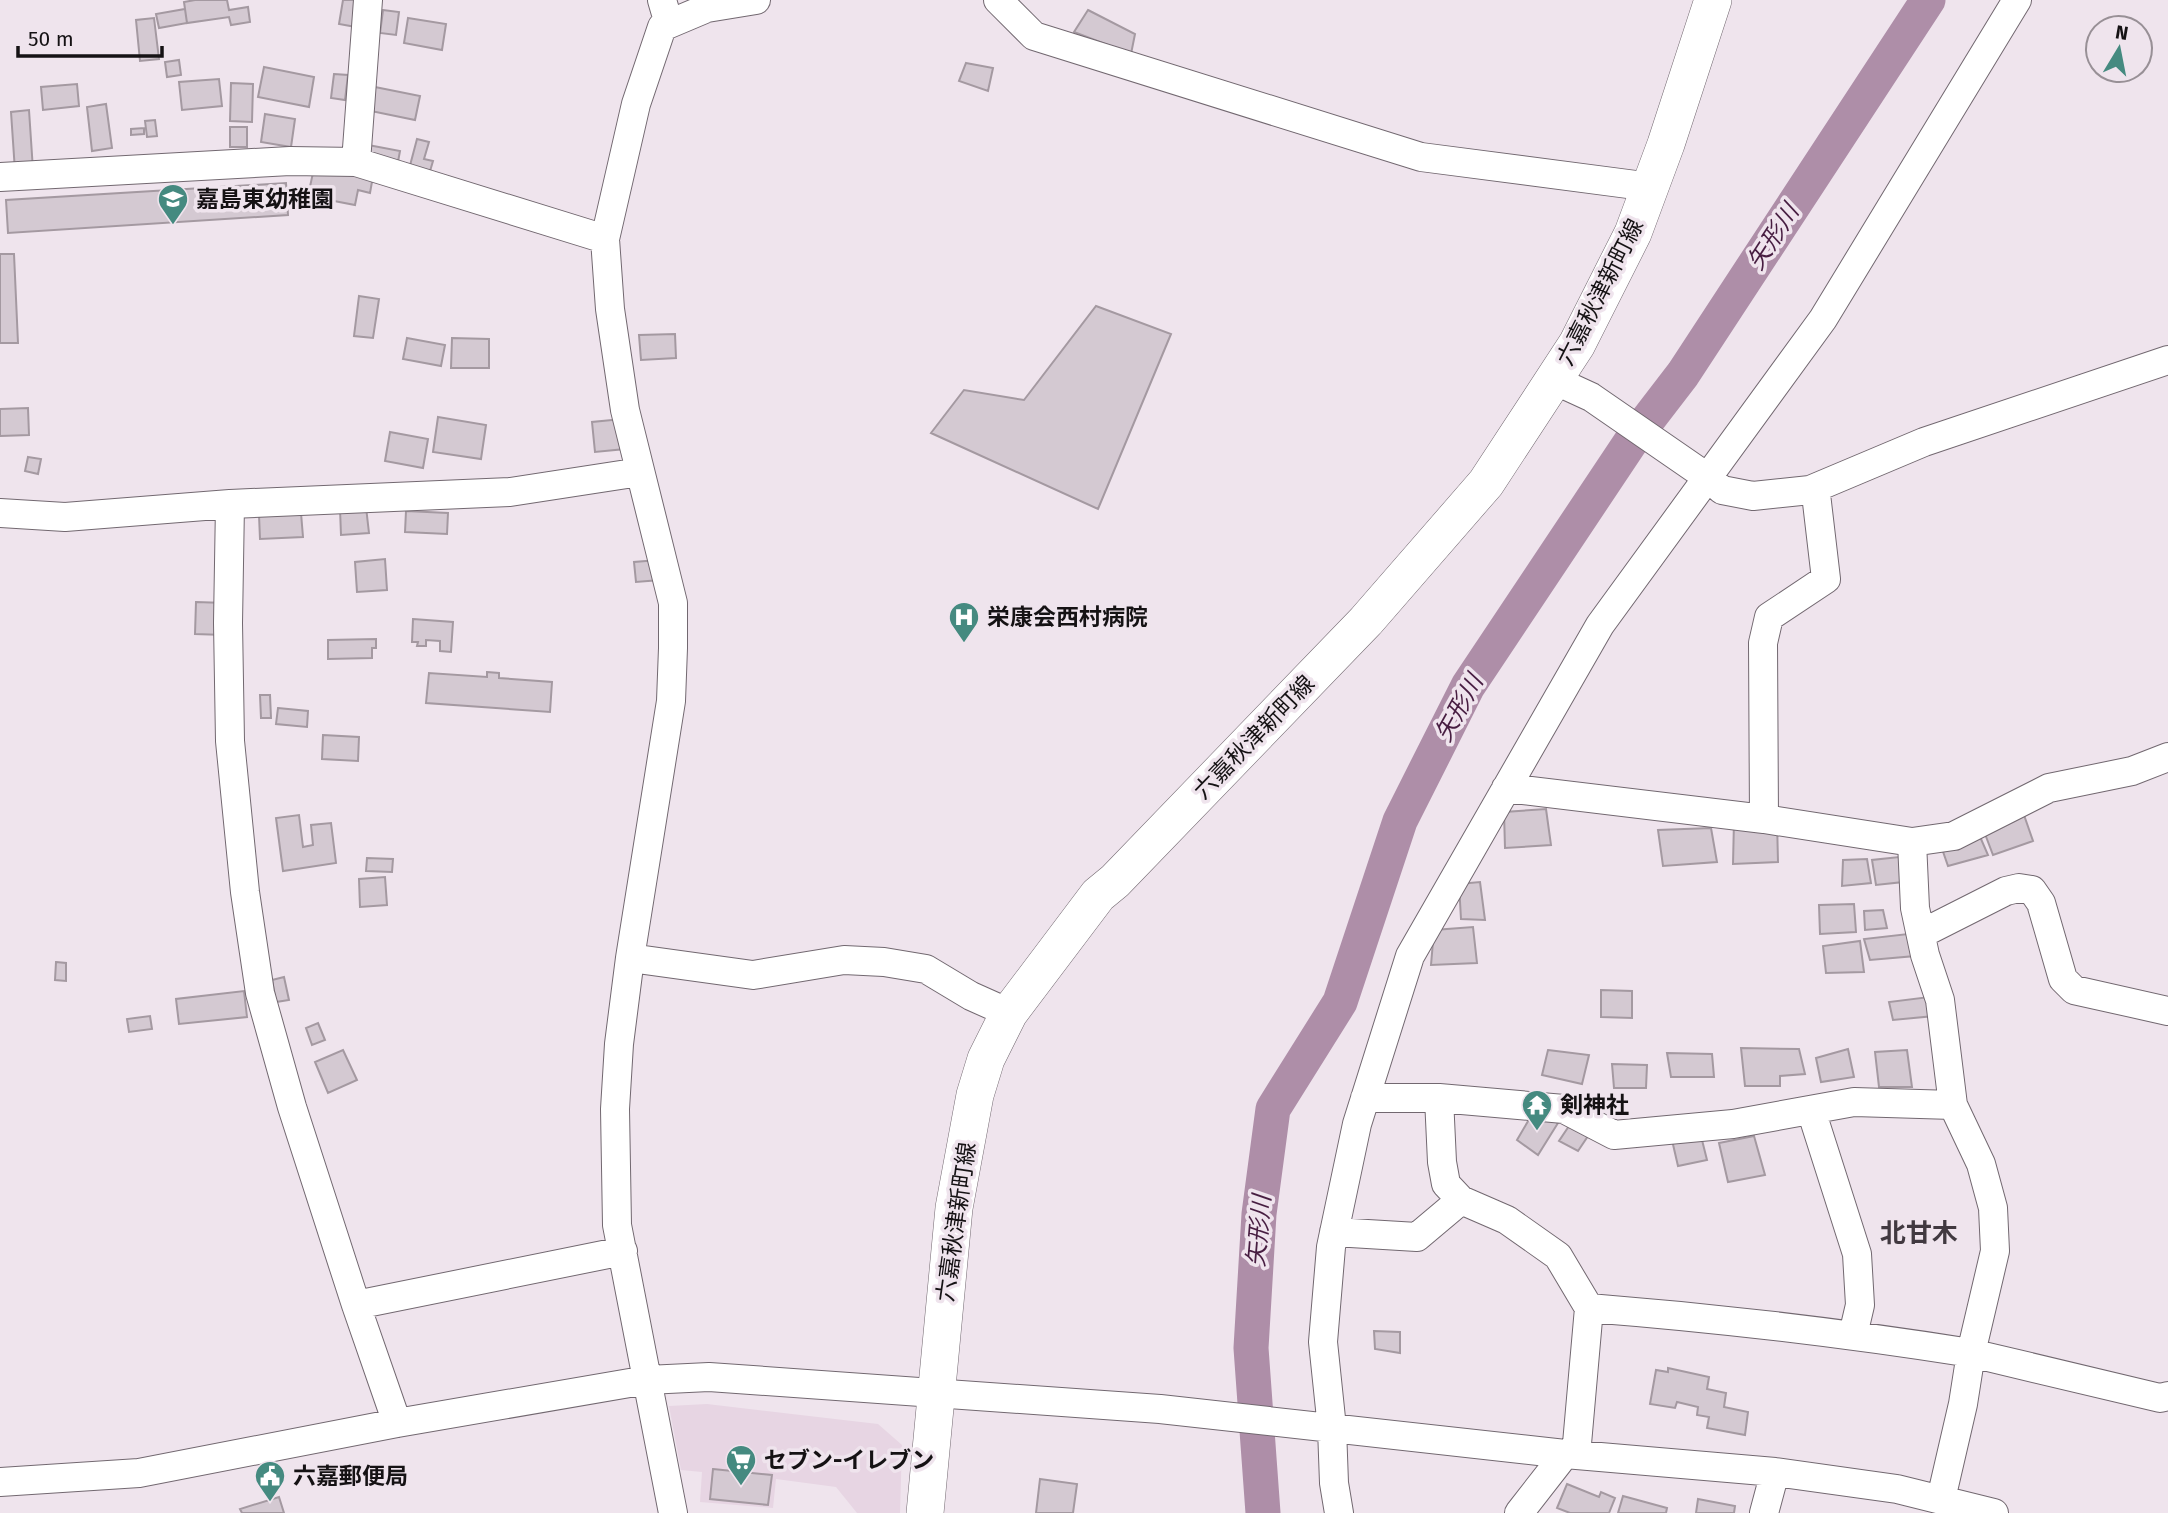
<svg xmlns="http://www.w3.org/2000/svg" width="2168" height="1513" font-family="'Fira Sans','Noto Sans JP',sans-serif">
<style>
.built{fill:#e7d5e3}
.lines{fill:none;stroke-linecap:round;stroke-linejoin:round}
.river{stroke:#ae8ea8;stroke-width:35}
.building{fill:#d4c9d2;stroke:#a499a1;stroke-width:2}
.minor-casing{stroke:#726870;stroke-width:30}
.major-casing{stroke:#726870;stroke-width:38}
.minor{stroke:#fff;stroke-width:28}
.major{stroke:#fff;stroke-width:37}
.labels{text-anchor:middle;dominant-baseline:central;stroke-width:7;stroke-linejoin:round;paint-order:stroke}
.poi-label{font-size:23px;font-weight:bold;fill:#151214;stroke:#efe4ed;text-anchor:start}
.street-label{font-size:23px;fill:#151214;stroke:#efe4ed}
.water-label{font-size:24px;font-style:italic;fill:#471d41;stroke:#efe4ed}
.quarter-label{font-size:26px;font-weight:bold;fill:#413940;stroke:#efe4ed}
</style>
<rect width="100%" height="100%" fill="#efe4ed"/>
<path class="built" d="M 707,1404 L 878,1424 L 902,1445 L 900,1513 L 857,1513 L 836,1487 L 776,1479 L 773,1508 L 700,1502 L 702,1472 L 681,1470 L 669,1406 Z"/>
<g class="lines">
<path class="river" d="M 1263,1513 L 1251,1348 L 1259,1214 L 1273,1109 L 1340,1002 L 1400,821 L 1468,686 L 1630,443 L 1683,374 L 1928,0"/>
</g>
<path class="building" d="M 195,0 L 227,0 L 229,10 L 248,7 L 250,22 L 231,25 L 229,17 L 187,23 L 184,2 Z
M 343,0 L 361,0 L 356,27 L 339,24 Z
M 185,9 L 187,23 L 159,28 L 156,14 Z
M 383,10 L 399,12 L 396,35 L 380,33 Z
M 1088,10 L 1135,34 L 1131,54 L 1074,32 Z
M 154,18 L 159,59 L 140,61 L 136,20 Z
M 408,18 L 446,24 L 442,50 L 404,43 Z
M 179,60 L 181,75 L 167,77 L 165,62 Z
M 966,63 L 993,68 L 988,91 L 959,81 Z
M 264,67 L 314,77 L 309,107 L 258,97 Z
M 334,74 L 348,75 L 345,100 L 331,98 Z
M 219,79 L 222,106 L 182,110 L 179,82 Z
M 231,83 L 253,84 L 252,122 L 230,121 Z
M 77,84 L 79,106 L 43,110 L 41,87 Z
M 375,87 L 420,96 L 415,120 L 371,111 Z
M 106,104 L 112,148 L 92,151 L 87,107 Z
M 29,110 L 33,170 L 15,171 L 11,112 Z
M 265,114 L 295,119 L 291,147 L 261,142 Z
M 155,120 L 157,136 L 147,137 L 145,121 Z
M 230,127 L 247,127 L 247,147 L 230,147 Z
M 144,128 L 144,134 L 131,135 L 131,129 Z
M 417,139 L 429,142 L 424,159 L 433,161 L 428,178 L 408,173 Z
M 363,144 L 400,151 L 397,167 L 360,160 Z
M 314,168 L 373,176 L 370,193 L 358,190 L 355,205 L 308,196 Z
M 286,183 L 288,215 L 8,233 L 6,200 Z
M 0,254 L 14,254 L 18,343 L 0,343 Z
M 359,296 L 379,299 L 373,338 L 354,336 Z
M 1096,306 L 1171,334 L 1098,509 L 931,433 L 964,390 L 1024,400 Z
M 675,334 L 676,358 L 641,360 L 639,335 Z
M 407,338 L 445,345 L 441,366 L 403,359 Z
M 452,338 L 489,339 L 489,368 L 451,368 Z
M 28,408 L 29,435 L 0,436 L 0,409 Z
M 438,417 L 486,425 L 481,459 L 433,452 Z
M 622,419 L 625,449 L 595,452 L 592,422 Z
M 390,432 L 428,439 L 423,468 L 385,461 Z
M 28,457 L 41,459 L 38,474 L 25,471 Z
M 366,507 L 369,533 L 341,535 L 340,509 Z
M 406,511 L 448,513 L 447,534 L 405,532 Z
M 301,513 L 303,537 L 260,539 L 259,515 Z
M 385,559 L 387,590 L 357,592 L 355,562 Z
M 658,560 L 660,580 L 636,582 L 634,562 Z
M 196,602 L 225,603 L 224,635 L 195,634 Z
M 413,619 L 453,622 L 451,652 L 440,651 L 440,641 L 426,640 L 426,646 L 417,646 L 418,642 L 412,642 Z
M 376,639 L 376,648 L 372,648 L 372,658 L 328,659 L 328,640 Z
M 487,672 L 499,673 L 499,678 L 552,682 L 550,712 L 426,703 L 429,673 L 487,677 Z
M 260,695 L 270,695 L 271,718 L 261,718 Z
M 278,708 L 308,711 L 307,727 L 276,724 Z
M 323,735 L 359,737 L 358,761 L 322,759 Z
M 1546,809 L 1551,845 L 1505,848 L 1504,812 Z
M 299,815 L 303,847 L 313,845 L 311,825 L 331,823 L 336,863 L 283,871 L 276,818 Z
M 2024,815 L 2033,841 L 1993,855 L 1982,826 Z
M 1734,821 L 1777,821 L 1778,862 L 1733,864 Z
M 1711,828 L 1717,862 L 1663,866 L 1658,830 Z
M 1978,832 L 1988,855 L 1948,866 L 1939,840 Z
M 1899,857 L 1903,882 L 1876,885 L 1872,860 Z
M 367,858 L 393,859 L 392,872 L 366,871 Z
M 1867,859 L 1871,883 L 1842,886 L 1843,860 Z
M 385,877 L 387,905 L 360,907 L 359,879 Z
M 1480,882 L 1485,920 L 1461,919 L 1459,884 Z
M 1854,904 L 1856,932 L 1820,934 L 1819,905 Z
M 1883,910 L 1887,928 L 1865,930 L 1864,911 Z
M 1473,927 L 1477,963 L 1431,965 L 1434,930 Z
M 1908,934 L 1915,956 L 1870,960 L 1864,939 Z
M 1860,941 L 1864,972 L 1826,973 L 1823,946 Z
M 56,962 L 66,963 L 66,981 L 55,980 Z
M 284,977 L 289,1000 L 276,1002 L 272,980 Z
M 1601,990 L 1632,991 L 1632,1018 L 1601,1017 Z
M 244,991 L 247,1017 L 179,1024 L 176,999 Z
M 1929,997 L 1934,1016 L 1893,1020 L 1889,1002 Z
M 150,1016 L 152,1029 L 129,1032 L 127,1019 Z
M 318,1023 L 325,1040 L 312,1045 L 306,1028 Z
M 1741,1048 L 1799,1049 L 1805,1074 L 1780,1076 L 1780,1086 L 1745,1086 Z
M 1848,1049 L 1854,1077 L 1821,1082 L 1816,1058 Z
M 343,1050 L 357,1080 L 328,1093 L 315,1062 Z
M 1548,1050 L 1589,1055 L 1582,1084 L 1542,1075 Z
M 1907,1050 L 1912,1087 L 1879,1087 L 1875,1052 Z
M 1667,1053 L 1712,1054 L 1714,1077 L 1671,1077 Z
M 1612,1064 L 1647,1065 L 1646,1088 L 1614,1088 Z
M 1534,1111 L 1558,1123 L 1538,1155 L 1517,1140 Z
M 1571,1123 L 1590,1133 L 1578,1151 L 1559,1141 Z
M 1701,1136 L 1707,1160 L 1678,1166 L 1672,1140 Z
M 1754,1136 L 1765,1175 L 1728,1182 L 1719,1143 Z
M 1374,1331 L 1400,1332 L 1400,1353 L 1375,1349 Z
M 1668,1368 L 1709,1377 L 1707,1389 L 1726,1393 L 1724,1407 L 1748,1412 L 1745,1435 L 1707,1428 L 1709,1417 L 1697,1415 L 1698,1407 L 1677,1402 L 1675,1408 L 1650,1404 L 1656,1370 L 1668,1372 Z
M 713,1469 L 772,1475 L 768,1505 L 710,1499 Z
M 1040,1479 L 1077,1484 L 1073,1513 L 1036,1513 Z
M 1567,1484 L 1599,1497 L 1601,1492 L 1615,1498 L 1609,1513 L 1570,1513 L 1557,1508 Z
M 1623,1496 L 1667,1508 L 1666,1513 L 1618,1513 Z
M 279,1497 L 284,1513 L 242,1513 L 240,1509 Z
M 1698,1499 L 1735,1506 L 1734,1513 L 1696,1513 Z"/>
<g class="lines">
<g class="minor-casing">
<path id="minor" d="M 662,0 L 669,24
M 998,0 L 1034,36 L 1421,157 L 1651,187
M 356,162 L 368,0
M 0,177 L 290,161 L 356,162 L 605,239
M 1554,380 L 1591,397 L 1707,477 L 1722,490 L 1753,496 L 1810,490 L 1924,442 L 2168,360
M 230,504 L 228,623 L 230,741 L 245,892 L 260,993 L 292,1107 L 356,1305 L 397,1423
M 0,513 L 65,517 L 230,504 L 510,492 L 640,472
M 1506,788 L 1764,819 L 1912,842 L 1954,836 L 2049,788 L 2132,771 L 2168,757
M 1764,819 L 1763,643 L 1769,617 L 1826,579 L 1816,494 L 1810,490
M 1921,934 L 2006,891 L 2019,888 L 2032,890 L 2041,903 L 2063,979 L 2074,990 L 2168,1011
M 630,958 L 753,975 L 844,960 L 884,962 L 926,969 L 971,996 L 1009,1013
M 1365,1098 L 1439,1098 L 1564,1109 L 1614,1135 L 1733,1124 L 1854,1102 L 1953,1105
M 1439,1098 L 1442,1162 L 1446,1184 L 1461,1200 L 1507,1220 L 1558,1256 L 1589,1308 C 1717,1318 1844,1333 1971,1353 L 1995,1251 L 1993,1208 L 1981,1164 L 1953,1105 L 1940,1000 L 1925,955 L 1915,908 L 1912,842
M 1811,1110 L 1857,1254 L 1860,1305 L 1853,1335
M 1334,1232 L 1417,1237 L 1461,1200
M 356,1305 L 623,1251
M 1576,1455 L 1589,1308
M 0,1482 L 139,1473 L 397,1423 L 647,1380 L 709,1377 L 1160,1409 L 1565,1454 L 1775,1472 L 1897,1489 L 1994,1513
M 1941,1499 L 1963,1404 L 1971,1353 L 2160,1398 L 2168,1396
M 673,1513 L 617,1225 L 615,1109 L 619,1044 L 630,958 L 671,701 L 673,648 L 673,603 L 625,410 L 610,309 L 605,239 L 636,104 L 662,27 L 707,8 L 756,0
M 1339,1513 L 1334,1483 L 1332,1428 L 1323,1342 L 1331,1247 L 1357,1124 L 1410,956 L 1600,625 L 1823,319 L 2017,0
M 1519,1513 L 1565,1454
M 1764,1513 L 1775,1472"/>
</g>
<g class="major-casing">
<path id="major" d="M 925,1513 L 954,1208 L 975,1095 L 986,1059 L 1009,1013 L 1098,895 L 1115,881 L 1366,621 L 1486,483 L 1577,344 L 1633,233 L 1666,144 L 1713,0"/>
</g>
<use href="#minor" class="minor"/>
<use href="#major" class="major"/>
</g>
<defs>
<g id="school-pin" transform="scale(1.575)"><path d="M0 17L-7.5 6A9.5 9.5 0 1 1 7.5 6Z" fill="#458a80" stroke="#efe4ed"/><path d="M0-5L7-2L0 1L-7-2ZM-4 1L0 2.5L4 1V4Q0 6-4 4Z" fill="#fff"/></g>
<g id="hospital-pin" transform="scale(1.575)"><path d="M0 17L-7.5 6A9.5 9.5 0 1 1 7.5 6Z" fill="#458a80" stroke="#efe4ed"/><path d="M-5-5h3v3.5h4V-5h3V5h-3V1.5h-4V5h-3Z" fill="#fff"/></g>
<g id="temple-pin" transform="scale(1.575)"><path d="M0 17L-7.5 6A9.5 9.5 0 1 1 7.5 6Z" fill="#458a80" stroke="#efe4ed"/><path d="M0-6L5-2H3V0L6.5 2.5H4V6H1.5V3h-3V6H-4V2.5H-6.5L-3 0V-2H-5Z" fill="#fff"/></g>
<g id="supermarket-pin" transform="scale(1.575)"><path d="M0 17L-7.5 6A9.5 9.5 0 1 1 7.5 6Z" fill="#458a80" stroke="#efe4ed"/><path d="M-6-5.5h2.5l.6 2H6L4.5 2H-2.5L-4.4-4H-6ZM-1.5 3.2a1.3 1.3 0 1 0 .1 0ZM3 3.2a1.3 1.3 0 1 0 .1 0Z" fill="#fff"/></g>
<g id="civic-pin" transform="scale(1.575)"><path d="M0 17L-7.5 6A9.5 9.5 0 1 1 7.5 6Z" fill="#458a80" stroke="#efe4ed"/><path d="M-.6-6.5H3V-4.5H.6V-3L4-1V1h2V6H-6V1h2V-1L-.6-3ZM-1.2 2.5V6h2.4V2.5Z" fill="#fff"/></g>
</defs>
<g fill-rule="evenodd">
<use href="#school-pin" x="173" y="199"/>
<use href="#hospital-pin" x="964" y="617"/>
<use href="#temple-pin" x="1537" y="1105"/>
<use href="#supermarket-pin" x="741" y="1460"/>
<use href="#civic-pin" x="270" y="1476"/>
</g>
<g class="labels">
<g class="poi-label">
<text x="196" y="199">嘉島東幼稚園</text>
<text x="987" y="617">栄康会西村病院</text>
<text x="1560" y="1105">剣神社</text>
<text x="764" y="1460">セブン-イレブン</text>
<text x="293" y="1476">六嘉郵便局</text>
</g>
<g class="street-label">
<text transform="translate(1600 292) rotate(-63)">六嘉秋津新町線</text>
<text transform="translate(1254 737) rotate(-46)">六嘉秋津新町線</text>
<text transform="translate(956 1222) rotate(-82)">六嘉秋津新町線</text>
</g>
<g class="water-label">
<text transform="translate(1773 237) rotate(-57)">矢形川</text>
<text transform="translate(1459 708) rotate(-61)">矢形川</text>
<text transform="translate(1259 1231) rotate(-85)">矢形川</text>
</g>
<g class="quarter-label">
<text x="1919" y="1233">北甘木</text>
</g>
</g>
<g transform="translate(2119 49) rotate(10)"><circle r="33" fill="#efe4ed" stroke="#989096" stroke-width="2"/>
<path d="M0-5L12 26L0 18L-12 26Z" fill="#458a80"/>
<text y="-10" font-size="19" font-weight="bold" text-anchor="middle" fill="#151214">N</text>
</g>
<path d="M18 46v10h144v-10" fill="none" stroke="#151214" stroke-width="3.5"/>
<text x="28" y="46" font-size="21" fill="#151214" stroke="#efe4ed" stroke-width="5" paint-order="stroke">50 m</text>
</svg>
